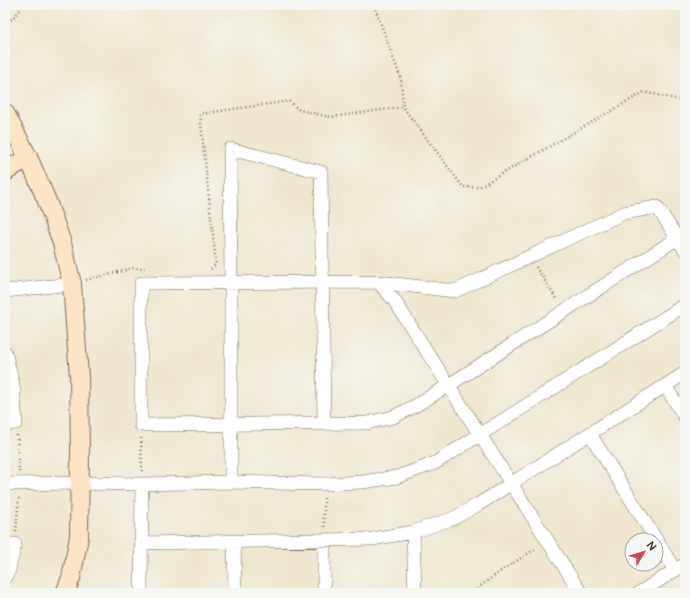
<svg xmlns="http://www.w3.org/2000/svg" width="690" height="598" font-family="'Architects Daughter',sans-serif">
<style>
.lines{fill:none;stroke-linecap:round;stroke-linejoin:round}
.street-casing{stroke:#7a6c5c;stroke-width:14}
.secondary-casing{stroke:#7a6c5c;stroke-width:20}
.path{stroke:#7a6c5c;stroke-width:2.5;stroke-dasharray:1 3;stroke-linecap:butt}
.street{stroke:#fff;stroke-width:13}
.secondary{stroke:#fce5c4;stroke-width:18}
</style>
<rect width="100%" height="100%" fill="#f6f6f2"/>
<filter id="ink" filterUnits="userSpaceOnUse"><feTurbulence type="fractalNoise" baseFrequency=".025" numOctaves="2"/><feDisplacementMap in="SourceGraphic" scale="8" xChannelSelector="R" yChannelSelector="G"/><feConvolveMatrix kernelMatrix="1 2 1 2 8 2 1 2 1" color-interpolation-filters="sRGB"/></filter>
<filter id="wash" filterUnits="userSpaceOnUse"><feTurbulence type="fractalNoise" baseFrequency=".012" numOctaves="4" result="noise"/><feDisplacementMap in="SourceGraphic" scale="16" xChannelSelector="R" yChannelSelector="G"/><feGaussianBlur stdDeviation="0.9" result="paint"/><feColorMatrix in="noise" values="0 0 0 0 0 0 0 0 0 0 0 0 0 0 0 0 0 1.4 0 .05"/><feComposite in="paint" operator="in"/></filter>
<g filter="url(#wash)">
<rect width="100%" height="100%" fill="#efe7d0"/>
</g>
<g filter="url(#ink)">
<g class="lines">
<g class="street-casing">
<path id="street" d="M 678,238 L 449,385 L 415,406 L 393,417 L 367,423 L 141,425 L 141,283 L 378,282 L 455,291 L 624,213 L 657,207 L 685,250
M 378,282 L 394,300 L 581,593
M 5,291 L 72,284
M 5,352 L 13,384 L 16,423 L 5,424
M 665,386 L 685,417
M 590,434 L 675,570
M 231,482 L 231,282 L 230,149 L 321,172 L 324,423
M 5,484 L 79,483 L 142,484 L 231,482 L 324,484 L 362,482 L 397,477 L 435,463 L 685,305
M 413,532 L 415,593
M 324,541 L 324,593
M 234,542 L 235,593
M 142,543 L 372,539 L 413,532 L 454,518 L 479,504 L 685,373
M 5,544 L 15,544 L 9,570 L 5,577
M 141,593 L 142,484
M 639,593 L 685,564"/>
</g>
<g class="secondary-casing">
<path id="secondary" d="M 5,113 L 28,157 L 47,201 L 62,243 L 72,284 L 79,376 L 80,454 L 79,537 L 71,578 L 65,593
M 5,172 L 28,157"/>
</g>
<path class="path" d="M 374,5 L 401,79 L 403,107
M 5,25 L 21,10 L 19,5
M 536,267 L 557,300
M 211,269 L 216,264 L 200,114 L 289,101 L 299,110 L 331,117 L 403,107 L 463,187 L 479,187 L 644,92 L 685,101
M 86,280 L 134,268 L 145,268
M 17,435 L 19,472
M 141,438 L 142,471
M 324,527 L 324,498
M 16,531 L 19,497
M 471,593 L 505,568 L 537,548"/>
<use href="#street" class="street"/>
<use href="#secondary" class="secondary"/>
</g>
</g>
<rect width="690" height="598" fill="none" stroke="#f6f6f2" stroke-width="20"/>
<g transform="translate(644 552) rotate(52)"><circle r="19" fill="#f6f6f2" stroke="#aba49d"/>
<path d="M0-3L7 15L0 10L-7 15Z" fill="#d1495b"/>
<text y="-6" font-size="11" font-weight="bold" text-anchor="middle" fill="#3b2a1e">N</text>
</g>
</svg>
